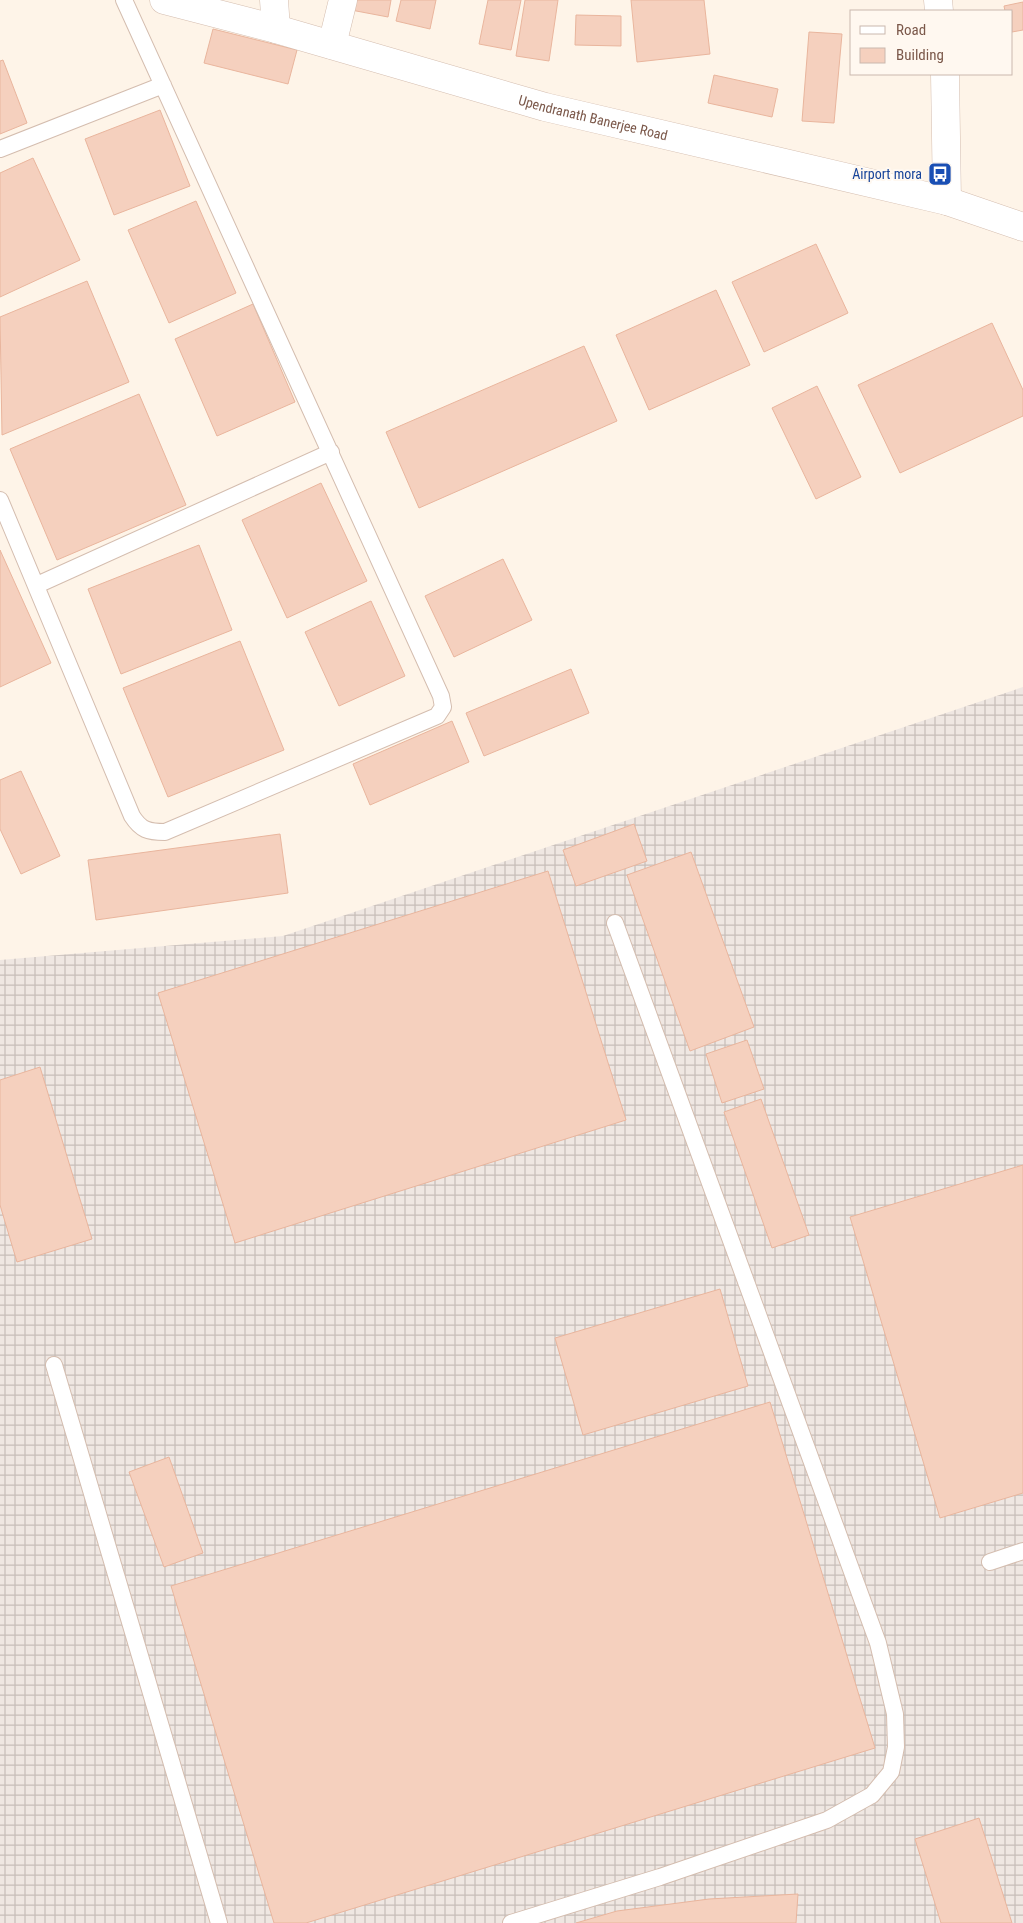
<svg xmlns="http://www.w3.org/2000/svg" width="1023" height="1923" font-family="'Roboto Condensed',sans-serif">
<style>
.industrial{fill:url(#industrial-grid)}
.building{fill:#f5d0be;stroke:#e9b59d}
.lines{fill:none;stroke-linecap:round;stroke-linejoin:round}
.service-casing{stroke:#d4bdaf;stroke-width:18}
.minor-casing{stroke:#d4bdaf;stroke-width:29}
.tertiary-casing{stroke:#d4bdaf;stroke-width:29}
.service{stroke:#fff;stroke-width:16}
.minor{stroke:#fff;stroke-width:28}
.tertiary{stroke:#fff;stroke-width:28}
.labels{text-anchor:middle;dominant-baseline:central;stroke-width:4;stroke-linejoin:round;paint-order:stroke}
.street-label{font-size:14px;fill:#7b584a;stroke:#fff8f0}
.transit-label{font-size:14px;fill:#164399;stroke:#fff8f0;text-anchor:end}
</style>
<defs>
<pattern id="industrial-grid" width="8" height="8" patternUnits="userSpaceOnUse" patternTransform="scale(1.25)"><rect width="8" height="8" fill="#efe7e2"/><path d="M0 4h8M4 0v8" fill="none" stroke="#c7beb9"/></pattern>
</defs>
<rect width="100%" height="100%" fill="#fef4e8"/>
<path class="industrial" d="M 1023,687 L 1023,1923 L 0,1923 L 0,960 L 283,936 Z"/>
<path class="building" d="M 353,0 L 391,0 L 388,17 L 351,10 Z
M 401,0 L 436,0 L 430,29 L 396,21 Z
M 488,0 L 521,0 L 511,50 L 479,44 Z
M 525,0 L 558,0 L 549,61 L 516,56 Z
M 631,0 L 704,0 L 710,54 L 637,62 Z
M 1023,2 L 1023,30 L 1012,32 L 1012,11 L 1005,11 L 1004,6 Z
M 576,15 L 621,16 L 621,46 L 575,45 Z
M 213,29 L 297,50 L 288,84 L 204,63 Z
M 809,32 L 842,34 L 834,123 L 802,121 Z
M 3,60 L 27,123 L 0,134 L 0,61 Z
M 714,75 L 778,89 L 772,117 L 708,103 Z
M 160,110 L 190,186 L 114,215 L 85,139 Z
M 33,158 L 80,260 L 0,297 L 0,173 Z
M 196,201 L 236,293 L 169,323 L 128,230 Z
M 816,244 L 848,313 L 764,352 L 732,282 Z
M 87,281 L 129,382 L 2,435 L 0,317 Z
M 716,290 L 750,365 L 649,410 L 616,335 Z
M 253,304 L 295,402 L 217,436 L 175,339 Z
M 992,323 L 1023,390 L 1023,416 L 900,473 L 858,385 Z
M 584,346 L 617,421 L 419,508 L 386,432 Z
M 817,386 L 861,477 L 816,499 L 772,408 Z
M 139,394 L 186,505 L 57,560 L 10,449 Z
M 321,483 L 367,581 L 287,618 L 242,520 Z
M 199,545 L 232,630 L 121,674 L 88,589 Z
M 0,550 L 51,663 L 0,687 Z
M 503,559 L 532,620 L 454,657 L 425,596 Z
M 371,601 L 405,676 L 339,706 L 305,632 Z
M 240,641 L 284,750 L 168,797 L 123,688 Z
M 571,669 L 589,713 L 484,756 L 466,713 Z
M 452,721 L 469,762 L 370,805 L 353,764 Z
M 21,771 L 60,856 L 21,874 L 0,829 L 0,780 Z
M 634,824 L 647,861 L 576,886 L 563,850 Z
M 280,834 L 288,893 L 96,920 L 88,860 Z
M 691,852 L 754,1027 L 690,1051 L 627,875 Z
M 548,871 L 626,1120 L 235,1243 L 158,993 Z
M 747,1040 L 764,1089 L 722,1103 L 706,1054 Z
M 40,1067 L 92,1239 L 17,1262 L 0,1205 L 0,1080 Z
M 761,1099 L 809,1235 L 772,1248 L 724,1112 Z
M 1023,1165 L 1023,1493 L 940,1518 L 850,1217 Z
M 720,1289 L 748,1386 L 583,1435 L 555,1338 Z
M 770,1402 L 875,1748 L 306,1923 L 274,1923 L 171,1586 Z
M 169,1457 L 203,1553 L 164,1567 L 129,1472 Z
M 979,1818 L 1012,1923 L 941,1923 L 915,1839 Z
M 798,1894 L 796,1923 L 576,1923 L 617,1911 L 709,1899 Z"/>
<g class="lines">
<g class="service-casing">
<path id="service" d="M 0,149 L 163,85
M 0,500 L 132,816 C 141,830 148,832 165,832 L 437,716 L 443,707 L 441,696 L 124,0
M 37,585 L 331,452
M 54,1365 L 219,1923
M 990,1562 L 1023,1551
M 511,1923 L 660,1877 L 827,1820 L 872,1795 L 891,1772 L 896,1747 L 895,1714 L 878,1643 L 615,923"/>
</g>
<g class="minor-casing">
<path id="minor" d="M 938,0 L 939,11
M 332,45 L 343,0
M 945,74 L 947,201"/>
</g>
<g class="tertiary-casing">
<g id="tertiary">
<path id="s1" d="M 164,0 L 276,29 L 545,107 L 947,201 L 1023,227"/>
<path d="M 274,0 L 276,29"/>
</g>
</g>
<use href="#service" class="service"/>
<use href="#minor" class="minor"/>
<use href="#tertiary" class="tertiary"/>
</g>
<defs>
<g id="bus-square" transform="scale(1.25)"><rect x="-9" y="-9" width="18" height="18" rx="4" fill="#1a4fb4" stroke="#fff8f0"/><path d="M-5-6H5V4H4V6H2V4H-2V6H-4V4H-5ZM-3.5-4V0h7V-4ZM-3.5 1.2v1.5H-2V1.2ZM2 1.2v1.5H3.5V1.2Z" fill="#fff"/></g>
</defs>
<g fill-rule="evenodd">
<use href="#bus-square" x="940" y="174"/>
</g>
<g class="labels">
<g class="street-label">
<text stroke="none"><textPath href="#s1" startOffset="445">Upendranath Banerjee Road</textPath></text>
</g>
<g class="transit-label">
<text x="922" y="174">Airport mora</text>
</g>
</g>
<rect x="850" y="10" width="162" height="65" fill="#fff8f0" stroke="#cab8ae"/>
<rect x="860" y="26" width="25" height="8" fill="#ffffff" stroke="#cab8ae"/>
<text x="896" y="35" font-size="15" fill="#7b584a">Road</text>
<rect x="860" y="48" width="25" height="15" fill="#f5d0be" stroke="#cab8ae"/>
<text x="896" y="60" font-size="15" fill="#7b584a">Building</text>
</svg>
